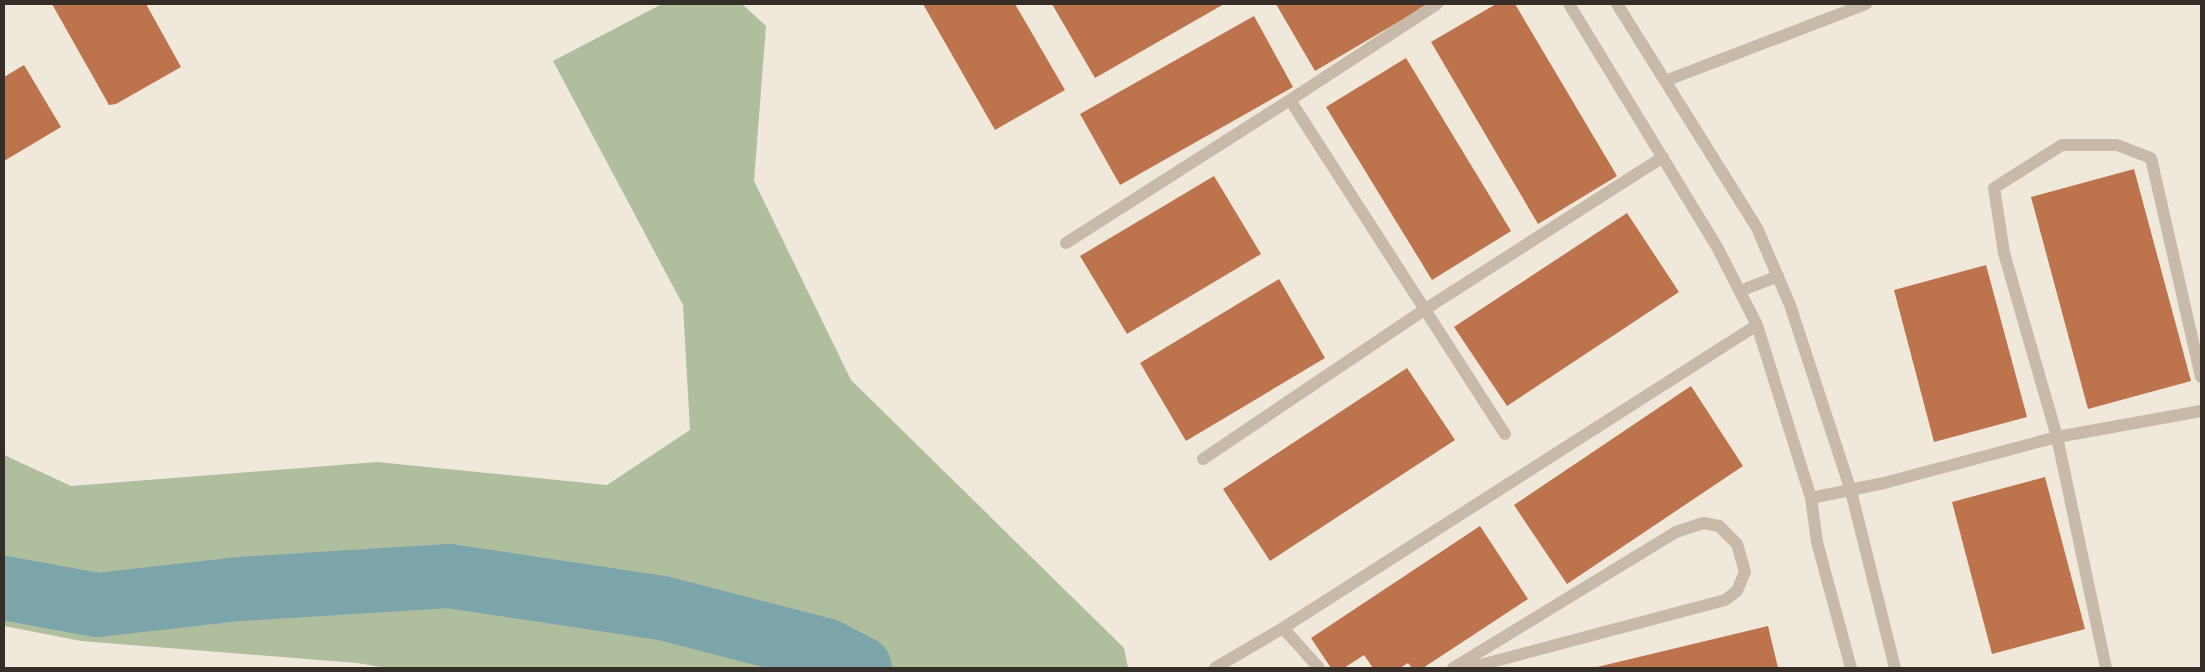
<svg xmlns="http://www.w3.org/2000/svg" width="2205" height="672" font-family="'Work Sans',sans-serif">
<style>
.green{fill:#afbe9c}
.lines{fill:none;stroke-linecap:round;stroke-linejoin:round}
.river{stroke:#7ca4ab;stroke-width:64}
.building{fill:#bd734c}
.minor{stroke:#c7baa8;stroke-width:12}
</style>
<rect width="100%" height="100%" fill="#f0e8db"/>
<path class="green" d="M 662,4 L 742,4 L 766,26 L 754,181 L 851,380 L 1124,648 L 1128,668 L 387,668 L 357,663 L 81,641 L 4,626 L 4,455 L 71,486 L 377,462 L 607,485 L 690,430 L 683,305 L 553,61 Z"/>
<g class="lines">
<path class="river" d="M 4,588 L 97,605 L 239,589 L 449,576 L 662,608 L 825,650 L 860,668"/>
</g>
<path class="building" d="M 52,4 L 146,4 L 181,67 L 116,104 L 109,105 Z
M 923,4 L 1015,4 L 1065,90 L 995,130 Z
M 1052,4 L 1224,4 L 1095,78 Z
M 1276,4 L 1429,4 L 1315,71 Z
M 1496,4 L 1515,4 L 1617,176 L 1538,224 L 1431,42 Z
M 1254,16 L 1293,87 L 1120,185 L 1080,114 Z
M 1406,58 L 1511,231 L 1432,280 L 1326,107 Z
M 24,65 L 61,127 L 4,161 L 4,77 Z
M 2134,169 L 2191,381 L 2088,409 L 2031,197 Z
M 1214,176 L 1261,254 L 1127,334 L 1080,256 Z
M 1627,213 L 1679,292 L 1507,406 L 1454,327 Z
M 1986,265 L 2027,417 L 1934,442 L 1894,290 Z
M 1279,279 L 1325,358 L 1186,441 L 1140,363 Z
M 1407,368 L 1455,440 L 1270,561 L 1223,489 Z
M 1691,386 L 1743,466 L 1567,584 L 1514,505 Z
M 2045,477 L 2085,629 L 1992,654 L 1952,502 Z
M 1480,526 L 1528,599 L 1423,668 L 1412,668 L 1408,663 L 1400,668 L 1373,668 L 1364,655 L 1344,668 L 1331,668 L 1311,638 Z
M 1768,626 L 1778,668 L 1593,668 Z"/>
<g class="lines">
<path class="minor" d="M 1569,4 L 1717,247 L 1757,325 L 1811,498 L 1817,542 L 1851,668
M 1617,4 L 1757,228 L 1790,305 L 1851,491 L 1895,668
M 1665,81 L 1866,4
M 1290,100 L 1505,434
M 1066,243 L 1290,100 L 1437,4
M 1740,291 L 1778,276
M 1203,459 L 1424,310 L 1663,157
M 1811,498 L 1884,483 L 2057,437 L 2201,411
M 1283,628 L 1319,668
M 1215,668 L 1283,628 L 1757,325
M 1453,668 L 1676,532 L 1703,523 L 1719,526 L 1737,544 L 1745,572 L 1737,591 L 1725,600 L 1469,668
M 2106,668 L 2057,437 L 2004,253 L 1994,188 L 2062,145 L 2117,145 L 2151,158 L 2201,377"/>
</g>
<rect width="2205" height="672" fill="none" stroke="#342d28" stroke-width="10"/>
</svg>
